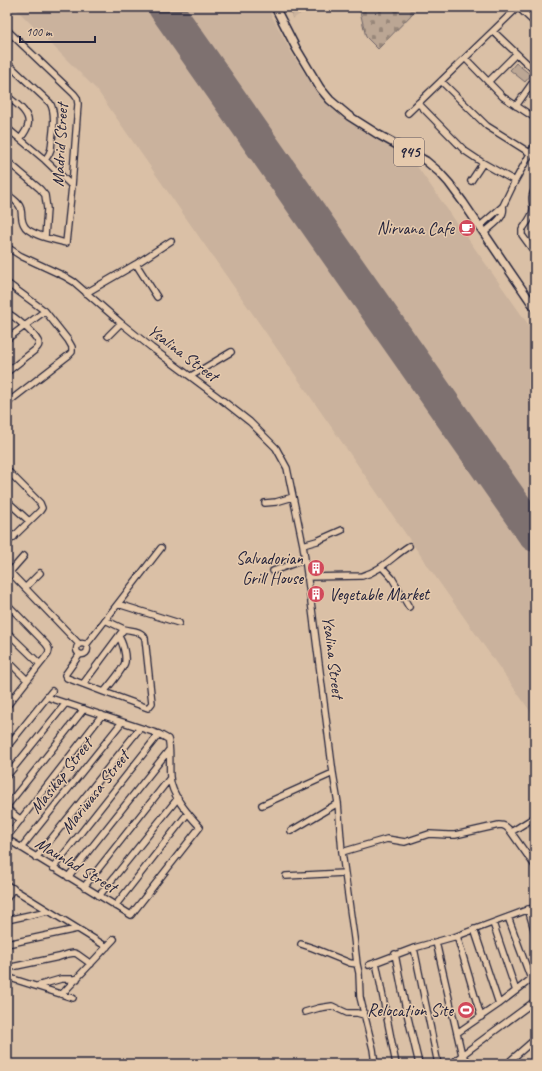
<svg xmlns="http://www.w3.org/2000/svg" width="542" height="1071" font-family="Caveat,sans-serif">
<style>
.built{fill:#cab29d}
.industrial{fill:url(#industrial-grid)}
.cemetery{fill:url(#cemetery-stones);stroke:#6e6468}
.pitch{fill:#bba694;stroke:#6e6468}
.lines{fill:none;stroke-linecap:round;stroke-linejoin:round}
.runway{stroke:#7e7170;stroke-width:34}
.minor-casing{stroke:#22223b;stroke-width:8}
.major-casing{stroke:#22223b;stroke-width:10}
.minor{stroke:#e6caad;stroke-width:5.5}
.major{stroke:#e6caad;stroke-width:7}
.labels{text-anchor:middle;dominant-baseline:central;stroke-width:3;stroke-linejoin:round;paint-order:stroke}
.shield{fill:#e6caad;stroke:#5d545d;stroke-width:1}
.shield-label{font-size:16px;font-weight:bold;fill:#22223b}
.street-label{font-size:17px;fill:#22223b;stroke:#e6caad}
.poi-label{font-size:17px;fill:#22223b;stroke:#e6caad;text-anchor:end}
</style>
<defs>
<pattern id="industrial-grid" width="8" height="8" patternUnits="userSpaceOnUse"><rect width="8" height="8" fill="#cab29d"/><path d="M0 4h8M4 0v8" fill="none" stroke="#a49081"/></pattern>
<pattern id="cemetery-stones" width="16" height="16" patternUnits="userSpaceOnUse"><rect width="16" height="16" fill="#bba694"/><path d="M2 7V4a2 2 0 0 1 4 0v3zM10 15v-3a2 2 0 0 1 4 0v3z" fill="#98877a"/></pattern>
</defs>
<rect width="100%" height="100%" fill="#dac0a6"/>
<filter id="ink" filterUnits="userSpaceOnUse"><feTurbulence type="fractalNoise" baseFrequency=".025" numOctaves="2"/><feDisplacementMap in="SourceGraphic" scale="8" xChannelSelector="R" yChannelSelector="G"/><feConvolveMatrix kernelMatrix="1 2 1 2 8 2 1 2 1" color-interpolation-filters="sRGB"/></filter>
<g filter="url(#ink)">
<path class="built" d="M 14,7 L 267,7 L 291,52 L 303,71 L 326,102 L 335,111 L 345,119 L 414,162 L 535,334 L 535,718 L 437,579 L 97,90 Z"/>
<path class="industrial" d="M 286,7 L 304,7 L 306,10 L 293,19 Z"/>
<path class="cemetery" d="M 359,7 L 419,7 L 378,49 L 366,37 Z"/>
<path class="pitch" d="M 516,63 L 531,75 L 525,82 L 510,70 Z"/>
<g class="lines">
<path class="runway" d="M 165,7 L 535,535"/>
<g class="minor-casing">
<path id="minor" d="M 518,7 L 535,23
M 7,30 L 74,94 L 77,98 L 78,104 L 72,186 L 66,243 C 56,240 28,235 24,225 C 21,220 22,215 21,210 C 20,203 12,198 7,194
M 493,31 L 535,71
M 465,58 L 503,97 L 535,118
M 7,63 L 50,103 C 57,114 52,136 51,149 L 49,154 L 45,160
M 441,81 L 487,126 L 530,153
M 488,82 L 516,54
M 7,96 C 15,103 31,113 28,125 C 27,130 23,135 20,139
M 418,103 L 465,151 L 483,163 L 515,181
M 516,106 L 535,79
M 408,113 L 518,7
M 7,128 L 45,160 L 72,186
M 7,161 L 40,189 L 45,195 L 47,209 L 45,237
M 471,181 L 483,163
M 535,189 C 530,198 533,201 533,209 C 533,216 526,224 522,230 L 522,235 L 535,253
M 480,226 L 503,206 L 515,181 L 535,145
M 484,233 C 492,225 506,218 503,206
M 7,247 L 21,256 L 64,276 L 74,282 L 121,323 L 152,348 L 222,400 L 250,422 L 276,448 L 287,468 L 303,545 L 312,609 L 333,773 L 338,803 L 342,852 L 354,938 L 357,964 L 359,973 L 360,997 L 373,1049 L 375,1064
M 136,264 L 157,297
M 7,283 L 45,311 L 68,340 L 72,347 L 72,352 L 69,355 L 7,403
M 86,293 L 136,264 L 171,241
M 7,313 C 15,316 34,334 38,341 C 40,345 38,347 35,350 L 7,372
M 108,336 L 121,323
M 7,339 L 45,311
M 191,376 L 231,352
M 7,470 L 40,503 L 42,508 L 40,511 L 7,543
M 7,501 L 29,521
M 265,503 L 276,502 L 293,497
M 7,530 L 14,537
M 303,545 L 317,541 L 342,530
M 382,567 L 392,578 L 409,607
M 7,569 L 79,644
M 273,571 L 304,560
M 10,572 L 24,556
M 307,577 L 362,576 C 381,571 393,556 409,546
M 25,588 L 40,573
M 7,604 L 46,644 C 49,648 50,649 48,654 L 7,706
M 118,604 L 179,623
M 7,632 L 40,664
M 119,637 C 123,643 126,655 125,662 C 124,668 109,686 104,692 L 148,708 L 152,703 L 145,638 C 141,630 131,631 124,629
M76.5 649a5.5 5.5 0 1 1 11 0a5.5 5.5 0 1 1-11 0Z
M 86,645 L 161,548
M 80,654 L 65,675 L 67,678 L 83,684 L 124,629 L 105,620
M 7,660 L 27,680
M 83,684 L 104,692
M 7,693 L 13,698
M 7,747 L 52,691
M 7,776 L 66,703
M 262,805 L 333,773
M 7,806 L 84,709
M 7,809 L 21,820
M 291,831 L 338,803
M 511,832 L 535,817
M 7,837 L 102,715
M 7,839 L 131,915 L 200,827 C 188,814 171,795 170,777 C 169,768 171,745 168,739 L 159,734 L 47,697
M 21,848 L 122,722
M 342,852 L 387,839 L 405,842 L 429,834 L 448,835 L 455,835 L 499,825 C 505,825 507,827 511,832 L 535,866
M 36,858 L 140,728
M 529,858 L 535,855
M 53,868 L 159,734
M 286,876 L 344,873
M 68,877 L 169,750
M 7,885 L 107,947
M 84,887 L 170,778
M 99,896 L 178,798
M 7,898 L 13,888
M 115,906 L 188,813
M 528,909 L 535,933
M 508,917 L 531,979
M 7,920 L 48,911
M 493,923 L 516,991
M 474,929 L 499,1004
M 457,936 L 481,1017
M 436,942 L 462,1055 L 471,1064
M 7,944 L 77,929
M 301,944 L 313,948 L 350,963 L 357,964
M 414,948 L 438,1064
M 395,954 L 405,1005 L 419,1064
M 376,962 L 396,1064
M 369,965 L 414,948 L 457,936 L 535,907
M 7,968 L 59,957 L 68,954 L 74,953 L 77,954 L 91,964
M 7,977 L 73,998
M 37,986 L 61,979 L 77,979
M 62,994 L 114,939
M 305,1012 L 319,1008 L 332,1006 L 347,1013 L 357,1013 L 364,1015
M 457,1033 L 499,1004 L 535,976
M 452,1064 L 462,1055 L 535,1001
M 514,1064 L 511,1060 L 535,1039"/>
</g>
<g class="major-casing">
<path id="major" d="M 275,7 L 296,48 L 320,88 L 330,100 L 349,116 L 379,135 L 426,161 L 439,172 L 449,183 L 463,202 L 511,273 L 535,308"/>
</g>
<use href="#minor" class="minor"/>
<use href="#major" class="major"/>
</g>
</g>
<defs>
<g id="cafe-disc" transform="scale(0.9)"><circle r="9.5" fill="#d1495b" stroke="#e6caad"/><path d="M-5.5-4.5H6V0H3Q3 3.5 0 3.5H-2.5Q-5.5 3.5-5.5 0ZM3-3.2v2h1.7v-2ZM-6 4.5H4V6H-6Z" fill="#fff"/></g>
<g id="building-disc" transform="scale(0.9)"><circle r="9.5" fill="#d1495b" stroke="#e6caad"/><path d="M-4-6H4V6H1V3H-1V6H-4ZM-2.5-4.3h1.7v1.8h-1.7ZM.8-4.3h1.7v1.8H.8ZM-2.5-1h1.7V.8h-1.7ZM.8-1h1.7V.8H.8Z" fill="#fff"/></g>
<g id="stadium-disc" transform="scale(0.9)"><circle r="9.5" fill="#d1495b" stroke="#e6caad"/><path d="M0-5a6.5 5 0 1 0 0 10a6.5 5 0 1 0 0-10ZM-3.5-1.8h7v3.6h-7Z" fill="#fff"/></g>
</defs>
<g fill-rule="evenodd">
<use href="#cafe-disc" x="467" y="228"/>
<use href="#building-disc" x="316" y="568"/>
<use href="#building-disc" x="316" y="594"/>
<use href="#stadium-disc" x="466" y="1010"/>
</g>
<g class="labels">
<rect class="shield" x="394" y="138" width="30" height="28" rx="3"/>
<g class="shield-label">
<text x="409" y="152">945</text>
</g>
<g class="street-label">
<text transform="translate(60 145) rotate(-87)">Madrid Street</text>
<text transform="translate(183 353) rotate(37)">Ysalina Street</text>
<text transform="translate(333 657) rotate(83)">Ysalina Street</text>
<text transform="translate(61 776) rotate(-52)">Masikap Street</text>
<text transform="translate(95 792) rotate(-52)">Mariwasa Street</text>
<text transform="translate(76 865) rotate(31)">Maunlad Street</text>
</g>
<g class="poi-label">
<text x="454" y="228">Nirvana Cafe</text>
<text x="303" y="558">Salvadorian<tspan x="303" dy="20">Grill House</tspan></text>
<text x="329" y="594" text-anchor="start">Vegetable Market</text>
<text x="453" y="1010">Relocation Site</text>
</g>
</g>
<rect width="542" height="1071" fill="none" stroke="#e6caad" stroke-width="24"/>
<rect x="12" y="12" width="518" height="1047" fill="none" stroke="#22223b" stroke-width="1.5" filter="url(#ink)"/>
<path d="M20 36v6h75v-6" fill="none" stroke="#22223b" stroke-width="2"/>
<text x="26" y="36" font-size="12" fill="#22223b" stroke="#e6caad" stroke-width="3" paint-order="stroke">100 m</text>
</svg>
